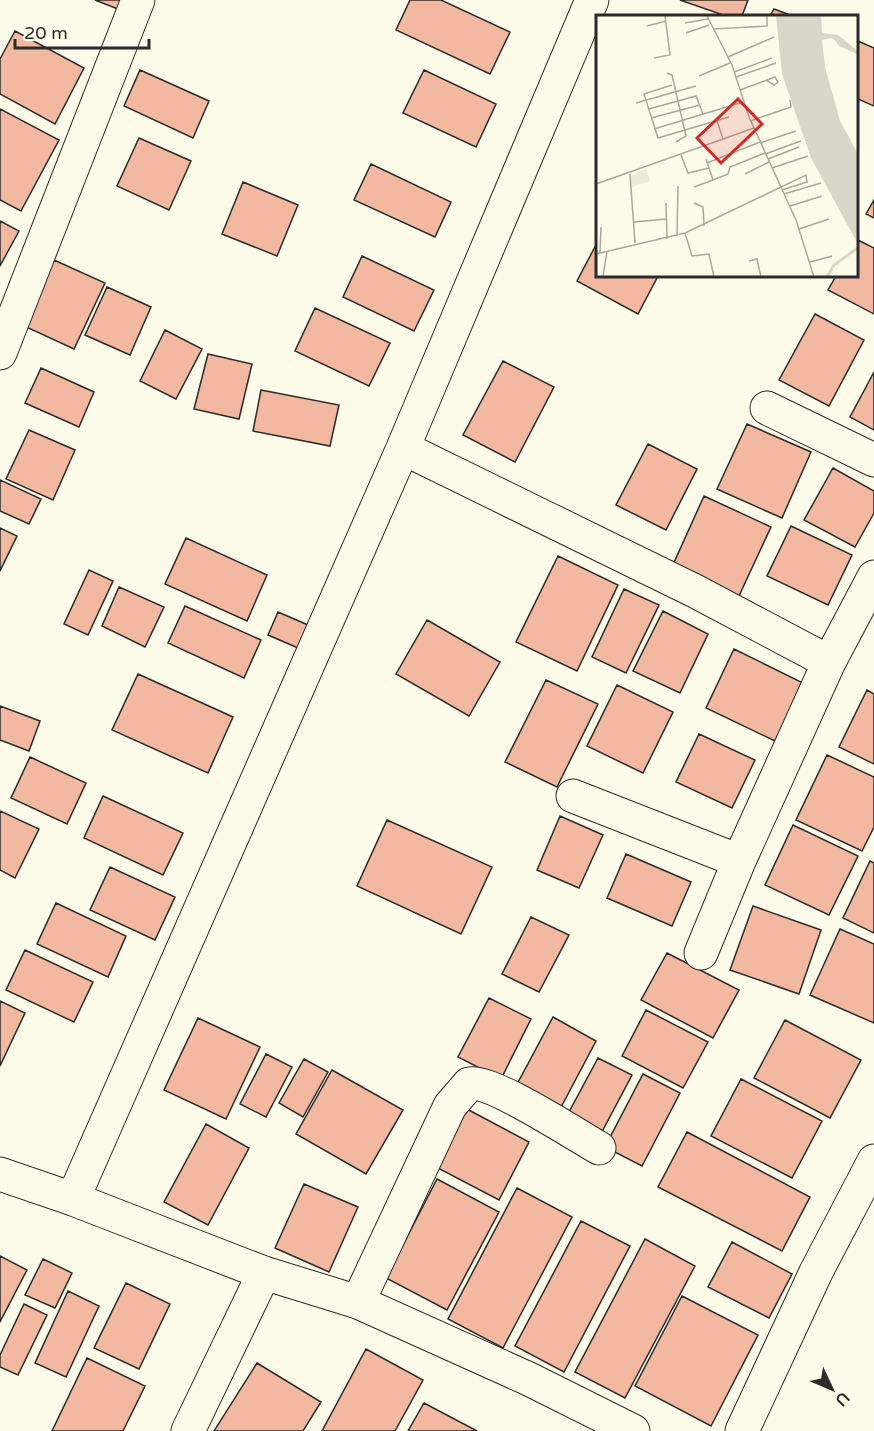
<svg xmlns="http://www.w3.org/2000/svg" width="874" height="1431" font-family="'Varela Round',sans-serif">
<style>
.building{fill:#f2b8a0;stroke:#2b2b2b;stroke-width:1.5}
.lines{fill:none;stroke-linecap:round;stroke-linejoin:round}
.minor-casing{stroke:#2b2b2b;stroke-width:35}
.secondary-casing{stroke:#2b2b2b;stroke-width:35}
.minor{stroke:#fdfbea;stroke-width:33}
.secondary{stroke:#fdfbea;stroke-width:33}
.inset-river{fill:none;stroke:#d8d7c9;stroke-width:3}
.inset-road{fill:none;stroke:#a9a89e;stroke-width:1.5}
.view{fill:#d62828;fill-opacity:0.15;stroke:#d62828;stroke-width:3}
.inset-edge{fill:none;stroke:#2b2b2b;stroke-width:3}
</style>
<rect width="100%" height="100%" fill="#fdfbea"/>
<path class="building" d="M 95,0 L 127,0 L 123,11 Z
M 410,0 L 441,0 L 510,32 L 490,74 L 396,30 Z
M 680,0 L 748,0 L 742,16 L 726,16 Z
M 774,9 L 793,16 L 770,16 Z
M 15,31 L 84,68 L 55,124 L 0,94 L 0,59 Z
M 858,41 L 874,48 L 874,106 L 858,99 Z
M 140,70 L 209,101 L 193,138 L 124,106 Z
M 424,70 L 496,104 L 476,147 L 403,113 Z
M 0,109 L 59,140 L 21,211 L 0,200 Z
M 139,138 L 191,161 L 169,210 L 117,186 Z
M 371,164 L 451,202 L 435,237 L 354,200 Z
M 243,182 L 298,205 L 277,256 L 222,234 Z
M 874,200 L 874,218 L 866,214 Z
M 0,221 L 19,231 L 0,266 Z
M 858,240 L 874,248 L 874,314 L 828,290 L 836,276 L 858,276 Z
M 598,241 L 598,276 L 658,276 L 638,314 L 577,281 Z
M 362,256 L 434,290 L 414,331 L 343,297 Z
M 54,260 L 105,283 L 74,349 L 24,326 Z
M 107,287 L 151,307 L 130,355 L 85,335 Z
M 315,308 L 390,343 L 369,386 L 295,351 Z
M 815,314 L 864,340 L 829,406 L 779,380 Z
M 165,330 L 202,349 L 176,399 L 140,381 Z
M 208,354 L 252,364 L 239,419 L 194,409 Z
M 503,361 L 554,387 L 515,462 L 463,435 Z
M 41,368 L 94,392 L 79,427 L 25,403 Z
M 874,372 L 874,430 L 850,417 Z
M 261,390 L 339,405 L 330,446 L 253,431 Z
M 747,424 L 811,452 L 782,518 L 717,489 Z
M 29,430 L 75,450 L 53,500 L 6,479 Z
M 648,444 L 697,469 L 666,530 L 616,505 Z
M 833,468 L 874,491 L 874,513 L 855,547 L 804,520 Z
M 0,480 L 41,499 L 29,524 L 0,511 Z
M 704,496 L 771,527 L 738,598 L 672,567 Z
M 791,526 L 852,555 L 828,605 L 767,576 Z
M 0,528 L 17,536 L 0,571 Z
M 186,538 L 267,575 L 247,621 L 165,584 Z
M 558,556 L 618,585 L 577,671 L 516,642 Z
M 89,570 L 113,581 L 88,635 L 64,624 Z
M 119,587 L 164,607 L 145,647 L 102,626 Z
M 624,589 L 659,605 L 626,673 L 592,657 Z
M 185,606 L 261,640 L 244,678 L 168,643 Z
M 663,611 L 708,634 L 680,693 L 633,671 Z
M 278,612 L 308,625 L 298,648 L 268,635 Z
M 427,620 L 500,662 L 469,716 L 396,674 Z
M 734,649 L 803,683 L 775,741 L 706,708 Z
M 138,674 L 233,717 L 208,773 L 112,730 Z
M 546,680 L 598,704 L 557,787 L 505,762 Z
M 617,685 L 673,712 L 643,773 L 587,746 Z
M 867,690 L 874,694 L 874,764 L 839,747 Z
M 0,706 L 40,721 L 29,751 L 0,740 Z
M 699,734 L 755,760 L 732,808 L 676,782 Z
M 827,755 L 874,777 L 874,827 L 862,851 L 796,820 Z
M 30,757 L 86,783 L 67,824 L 11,798 Z
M 103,796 L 183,833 L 163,875 L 84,838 Z
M 0,811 L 39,829 L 15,878 L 0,870 Z
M 560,816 L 603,835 L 579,888 L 537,870 Z
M 387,820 L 492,867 L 461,934 L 357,886 Z
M 793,825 L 858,856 L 829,915 L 765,885 Z
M 626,854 L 691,882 L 672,926 L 607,898 Z
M 870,861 L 874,863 L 874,933 L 843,918 Z
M 110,867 L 175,897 L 155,940 L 90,910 Z
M 56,903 L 126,936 L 108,977 L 37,944 Z
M 753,906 L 821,930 L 799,994 L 730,970 Z
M 531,917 L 569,935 L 539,992 L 502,974 Z
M 840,929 L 874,944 L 874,1023 L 810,995 Z
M 25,950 L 93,982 L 74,1022 L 6,990 Z
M 667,953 L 739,990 L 713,1038 L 641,1000 Z
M 489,998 L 531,1019 L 501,1079 L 458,1057 Z
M 0,1001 L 25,1013 L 0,1066 Z
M 646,1010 L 708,1042 L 683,1088 L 622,1056 Z
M 553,1017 L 596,1041 L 559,1111 L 515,1088 Z
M 198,1018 L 260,1047 L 226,1119 L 164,1090 Z
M 785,1020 L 861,1060 L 830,1118 L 754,1078 Z
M 266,1054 L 292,1067 L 266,1117 L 240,1104 Z
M 598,1058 L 632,1075 L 596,1143 L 562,1125 Z
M 304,1059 L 328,1072 L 303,1117 L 279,1103 Z
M 332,1070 L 403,1110 L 366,1174 L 296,1134 Z
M 643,1074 L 680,1093 L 642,1166 L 605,1147 Z
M 741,1079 L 822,1121 L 792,1178 L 711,1136 Z
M 465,1108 L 529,1142 L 499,1200 L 434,1166 Z
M 206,1124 L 249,1148 L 208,1225 L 164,1202 Z
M 687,1132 L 810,1197 L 782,1251 L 658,1187 Z
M 437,1179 L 499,1212 L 447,1310 L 386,1278 Z
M 304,1184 L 358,1207 L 329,1272 L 275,1248 Z
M 517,1188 L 572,1217 L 503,1348 L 448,1319 Z
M 581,1221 L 630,1246 L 564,1372 L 515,1346 Z
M 645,1239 L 695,1266 L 625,1398 L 575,1372 Z
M 732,1242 L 792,1274 L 769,1318 L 708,1287 Z
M 0,1256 L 27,1270 L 0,1322 Z
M 43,1259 L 72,1273 L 55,1308 L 25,1295 Z
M 126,1283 L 170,1304 L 139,1369 L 94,1348 Z
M 68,1291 L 99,1306 L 66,1377 L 35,1363 Z
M 682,1296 L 758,1335 L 711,1426 L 635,1386 Z
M 24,1304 L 47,1315 L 18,1375 L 0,1367 L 0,1355 Z
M 366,1349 L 423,1380 L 395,1431 L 322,1431 Z
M 87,1358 L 145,1386 L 123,1431 L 52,1431 Z
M 257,1363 L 321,1402 L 303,1431 L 214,1431 Z
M 424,1403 L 477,1431 L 408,1431 Z"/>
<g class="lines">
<g class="minor-casing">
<path id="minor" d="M 0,353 L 138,0
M 767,408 L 874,460
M 403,448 L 695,591 L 829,662
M 573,796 L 739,861
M 701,953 L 739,861 L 829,662 L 874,577
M 73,1199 L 403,448 L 592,0
M 358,1302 L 450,1106 L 469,1084 C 491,1079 576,1135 599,1148
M 188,1431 L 264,1273
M 742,1431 L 816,1272 L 874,1161"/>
</g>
<g class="secondary-casing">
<path id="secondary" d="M 0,1174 L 73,1199 L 264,1273 L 358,1302 L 529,1379 L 633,1431"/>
</g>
<use href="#minor" class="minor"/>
<use href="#secondary" class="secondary"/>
</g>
<g transform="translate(596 15)">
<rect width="262" height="262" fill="#fdfbea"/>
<path d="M 50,154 L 54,166 L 36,172 L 35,160 Z" fill="#ecebdb"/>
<path d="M 180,1 L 225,1 L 226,18 L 242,20 L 262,36 L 261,39 L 243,31 L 237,23 L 226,25 L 229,52 L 244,106 L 262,139 L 262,229 L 215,143 L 186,59 Z" fill="#d8d7c9"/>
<path class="inset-river" d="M 231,262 L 238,250 L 263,232"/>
<path class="inset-road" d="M 111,1 L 136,50 L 153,102 L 200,205 L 218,262M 89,8 L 112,4M 51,11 L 70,6M 117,14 L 171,11 L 171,1M 90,18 L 113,10M 132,42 L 178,22M 58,43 L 74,40 L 69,1M 138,57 L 176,43M 71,58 L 76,60 L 90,121 L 80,127M 103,61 L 134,48M 140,62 L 180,48M 76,70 L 48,79 L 62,123 L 133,102M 144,75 L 179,62 L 182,67 L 178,70 L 170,65M 40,88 L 100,71M 53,94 L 100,81 L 107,99M 55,103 L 104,90M 121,106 L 127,124M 154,106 L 195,92 L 194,85M 58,114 L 147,87M 164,128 L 200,116M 169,139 L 205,126M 85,140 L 92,158 L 113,153M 172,144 L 203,132M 111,148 L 164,127M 176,153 L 212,141M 34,159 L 39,228M 149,159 L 173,147M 117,165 L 132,159 L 134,152 L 169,138M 0,169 L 158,113M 98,172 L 117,165 L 110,144M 188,179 L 225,168M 70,188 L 71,224M 98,188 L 107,192 L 108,211M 194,191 L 226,181M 38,207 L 70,204M 203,214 L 233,204M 89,218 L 96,241 L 113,239 L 118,262M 81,221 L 82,171M 4,238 L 5,212M 0,239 L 89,218 L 210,160 L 211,167 L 186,175M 153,246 L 161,244 L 165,262M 214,247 L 236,241M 7,262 L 11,236"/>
<path class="view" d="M 142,84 L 166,109 L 125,148 L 101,123 Z"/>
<rect width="262" height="262" class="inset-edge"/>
</g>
<g transform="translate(832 1389) rotate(134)" stroke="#fdfbea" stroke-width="4.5" paint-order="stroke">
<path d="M0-4.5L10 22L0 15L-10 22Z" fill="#2b2b2b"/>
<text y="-9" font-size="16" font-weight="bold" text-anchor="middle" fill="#2b2b2b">U</text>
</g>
<path d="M15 39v9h134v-9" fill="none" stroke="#2b2b2b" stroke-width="3"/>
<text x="24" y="39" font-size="18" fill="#2b2b2b" stroke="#fdfbea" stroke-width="4.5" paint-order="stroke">20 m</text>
</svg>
